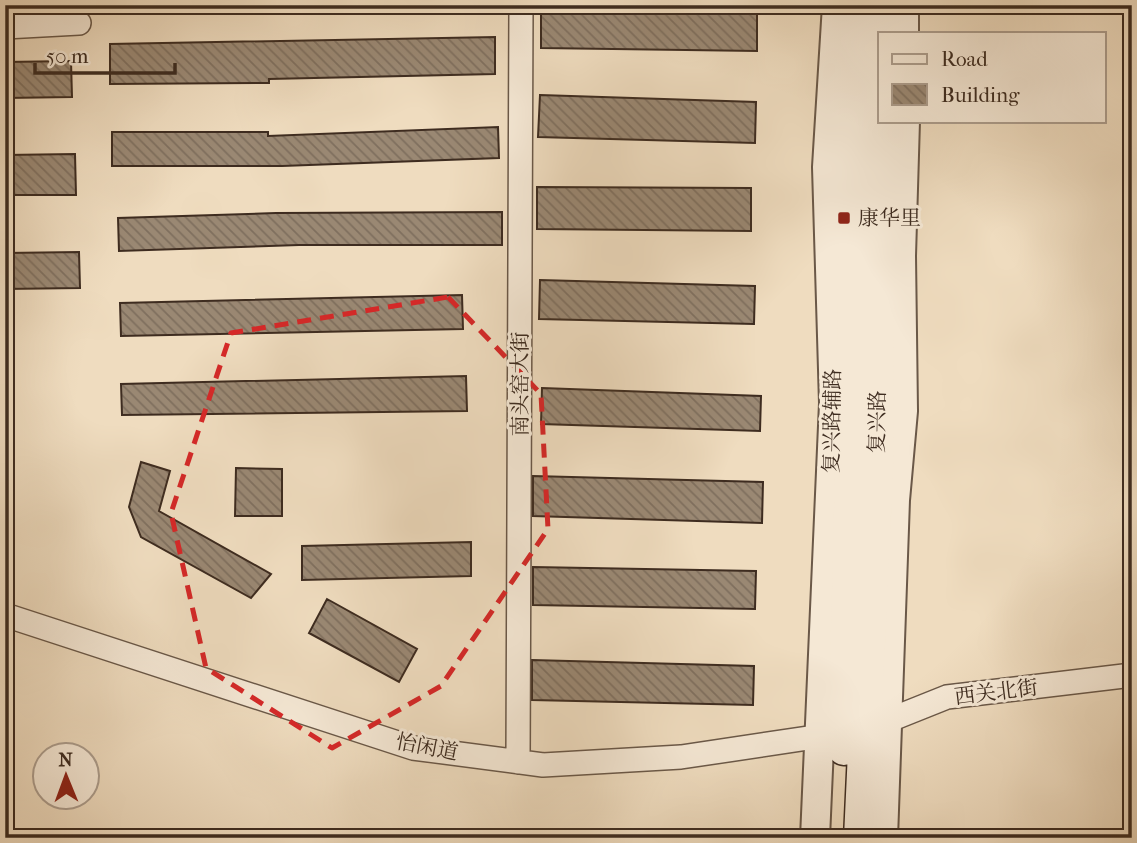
<svg xmlns="http://www.w3.org/2000/svg" width="1137" height="843" font-family="'IM FELL French Canon','Noto Serif SC',serif">
<style>
.building{fill:url(#building-back-hatch);stroke:#3e2c20;stroke-width:2}
.lines{fill:none;stroke-linecap:round;stroke-linejoin:round}
.minor-casing{stroke:#6a5848;stroke-width:26}
.tertiary-casing{stroke:#6a5848;stroke-width:32}
.secondary-casing{stroke:#3e2c20;stroke-width:35}
.minor{stroke:#f5e8d5;stroke-width:23}
.tertiary{stroke:#f5e8d5;stroke-width:28}
.secondary{stroke:#f5e8d5;stroke-width:32}
.marked{fill:none;stroke:#d62828;stroke-width:5;stroke-dasharray:14 9;stroke-linejoin:round}
.poi-dot{fill:#8f2418;stroke:#f5e8d5;stroke-width:2.5}
.labels{text-anchor:middle;dominant-baseline:central;stroke-width:6;stroke-linejoin:round;paint-order:stroke}
.poi-label{font-size:21px;fill:#3e2c20;stroke:#f5e8d5;text-anchor:start}
.street-label{font-size:21px;fill:#3e2c20;stroke:#f5e8d5}
</style>
<defs>
<pattern id="building-back-hatch" width="6" height="6" patternUnits="userSpaceOnUse" patternTransform="scale(1.75)"><rect width="6" height="6" fill="#9a8873"/><path d="M-1 5l2 2M0 0l6 6M5-1l2 2" fill="none" stroke="#7f6f5e"/></pattern>
</defs>
<rect width="100%" height="100%" fill="#efdcbf"/>
<filter id="stains"><feTurbulence type="fractalNoise" baseFrequency=".00286" numOctaves="4"/><feColorMatrix values="0 0 0 0 .2 0 0 0 0 .09 0 0 0 0 .02 0 0 0 .5 -.17"/></filter>
<radialGradient id="worn" r=".72"><stop offset=".6" stop-color="#630" stop-opacity="0"/><stop offset="1" stop-color="#630" stop-opacity=".3"/></radialGradient>
<path class="building" d="M 541,10 L 757,13 L 757,51 L 541,48 Z
M 495,37 L 495,74 L 269,79 L 269,83 L 110,84 L 110,44 Z
M 71,61 L 72,97 L 5,98 L 5,62 Z
M 540,95 L 756,102 L 755,143 L 538,137 Z
M 498,127 L 499,158 L 282,166 L 112,166 L 112,132 L 268,132 L 268,136 Z
M 75,154 L 76,195 L 5,195 L 5,155 Z
M 537,187 L 751,188 L 751,231 L 537,229 Z
M 502,212 L 502,245 L 299,245 L 119,251 L 118,218 L 276,213 Z
M 79,252 L 80,288 L 5,289 L 5,253 Z
M 540,280 L 755,286 L 754,324 L 539,319 Z
M 462,295 L 463,329 L 121,336 L 120,303 Z
M 466,376 L 467,411 L 122,415 L 121,384 Z
M 542,388 L 761,396 L 760,431 L 541,424 Z
M 141,462 L 170,471 L 159,511 L 271,574 L 251,598 L 141,537 L 129,507 Z
M 236,468 L 282,469 L 282,516 L 235,516 Z
M 533,476 L 763,482 L 762,523 L 533,516 Z
M 471,542 L 471,576 L 302,580 L 302,546 Z
M 533,567 L 756,571 L 755,609 L 533,605 Z
M 327,599 L 417,649 L 399,682 L 309,633 Z
M 532,660 L 754,666 L 753,705 L 532,700 Z"/>
<g class="lines">
<g class="minor-casing">
<path id="minor" d="M 5,27 L 79,23
M 5,615 L 413,748 L 543,765 L 681,757 L 835,734
M 872,727 L 947,697 L 1132,675
M 518,762 L 521,5"/>
</g>
<g class="tertiary-casing">
<path id="tertiary" d="M 904,5 L 904,33
M 815,838 L 834,403 L 827,167 L 837,5
M 883,838 L 895,500 L 903,411 L 901,256 L 905,121"/>
</g>
<g class="secondary-casing">
<path id="secondary" d="M 844,749 L 852,432 L 857,5
M 860,838 L 877,471 L 880,5"/>
</g>
<use href="#minor" class="minor"/>
<use href="#tertiary" class="tertiary"/>
<use href="#secondary" class="secondary"/>
</g>
<path class="marked" d="M 448,297 L 541,394 L 548,529 L 441,686 L 332,748 L 206,668 L 171,513 L 231,333 Z"/>
<rect class="poi-dot" x="837" y="211" width="14" height="14" rx="3.5"/>
<g class="labels">
<g class="poi-label">
<text x="858" y="218">康华里</text>
</g>
<g class="street-label">
<text transform="translate(520 384) rotate(-90)">南头窑大街</text>
<text transform="translate(832 421) rotate(-89)">复兴路辅路</text>
<text transform="translate(877 422) rotate(-89)">复兴路</text>
<text transform="translate(996 692) rotate(-7)">西关北街</text>
<text transform="translate(427 747) rotate(11)">怡闲道</text>
</g>
</g>
<rect width="1137" height="843" fill="none" stroke="#efdcbf" stroke-width="28"/>
<rect x="7" y="7" width="1123" height="829" fill="none" stroke="#3e2c20" stroke-width="3.5"/>
<rect x="14" y="14" width="1109" height="815" fill="none" stroke="#3e2c20" stroke-width="2"/>
<rect x="878" y="32" width="228" height="91" fill="#f5e8d5" stroke="#ac9d8d" stroke-width="2"/>
<rect x="892" y="54" width="35" height="10" fill="#f5e8d5" stroke="#ac9d8d" stroke-width="2"/>
<text x="941" y="66" font-size="21" fill="#3e2c20">Road</text>
<rect x="892" y="84" width="35" height="21" fill="url(#building-back-hatch)" stroke="#ac9d8d" stroke-width="2"/>
<text x="941" y="102" font-size="21" fill="#3e2c20">Building</text>
<g transform="translate(66 776) rotate(359)"><circle r="33" fill="#f5e8d5" stroke="#ac9d8d" stroke-width="2"/>
<path d="M0-5L12 26L0 18L-12 26Z" fill="#8f2418"/>
<text y="-10" font-size="19" font-weight="bold" text-anchor="middle" fill="#3e2c20">N</text>
</g>
<path d="M35 63v10h140v-10" fill="none" stroke="#3e2c20" stroke-width="3.5"/>
<text x="46" y="63" font-size="21" fill="#3e2c20" stroke="#f5e8d5" stroke-width="5" paint-order="stroke">50 m</text>
<rect width="100%" height="100%" filter="url(#stains)"/>
<rect width="100%" height="100%" fill="url(#worn)"/>
</svg>
